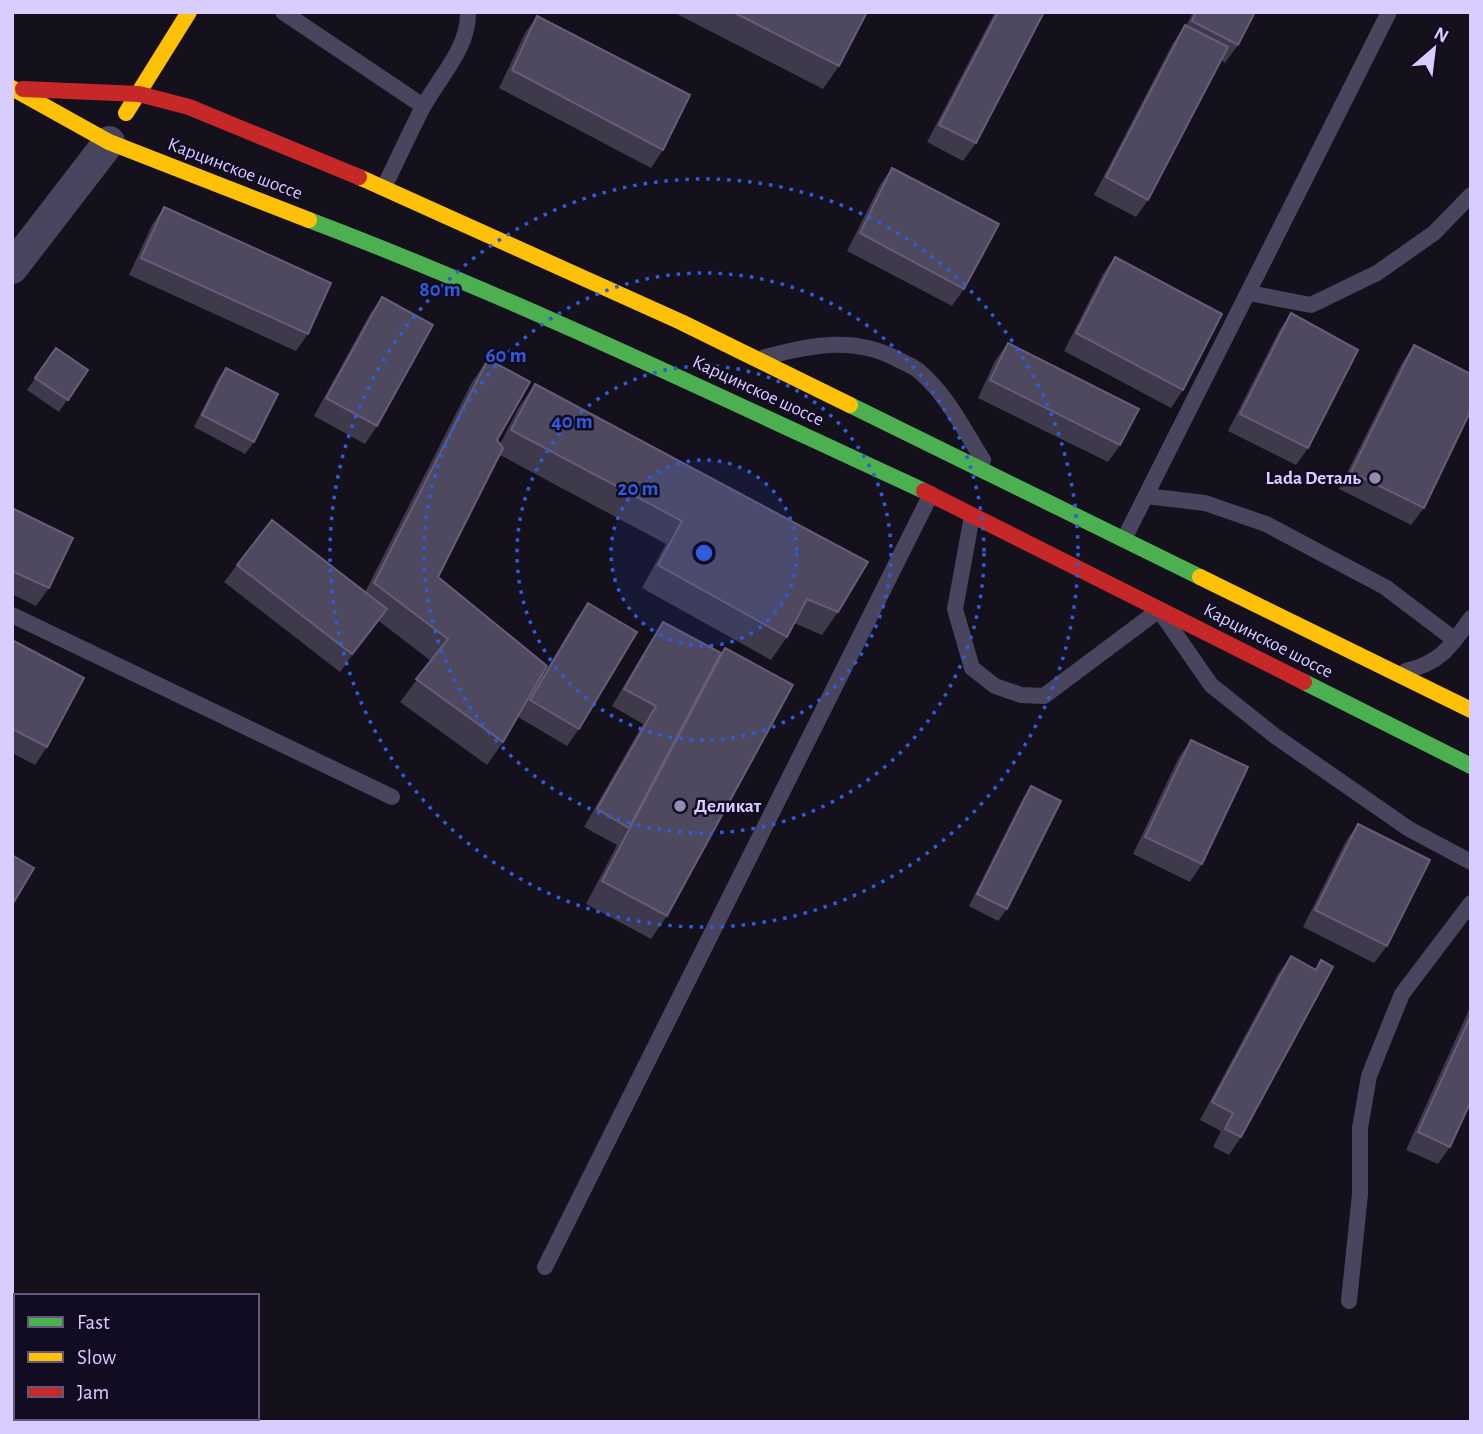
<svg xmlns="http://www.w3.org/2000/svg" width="1483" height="1434" font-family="'Alegreya Sans',sans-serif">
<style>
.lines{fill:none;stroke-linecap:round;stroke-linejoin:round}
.lane{stroke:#49455e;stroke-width:16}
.street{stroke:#49455e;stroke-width:32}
.fast{stroke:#4caf50;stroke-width:16}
.slow{stroke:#ffc107;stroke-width:16}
.jam{stroke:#c62828;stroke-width:16}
.wall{fill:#3f394c}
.shaded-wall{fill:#272231}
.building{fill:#4f4960;stroke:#655d79;stroke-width:2}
.ring{fill:none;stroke:#305bdc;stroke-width:3.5;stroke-dasharray:3.5 7}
.poi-dot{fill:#948bb0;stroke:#120c22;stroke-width:2.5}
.labels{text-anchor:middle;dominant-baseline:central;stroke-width:5;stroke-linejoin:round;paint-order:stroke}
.street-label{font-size:19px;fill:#d9ccff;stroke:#120c22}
.poi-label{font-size:19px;font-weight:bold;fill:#d9ccff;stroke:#120c22;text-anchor:end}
.centre{fill:#305bdc;stroke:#120c22;stroke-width:3.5}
.ring-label{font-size:21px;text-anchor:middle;font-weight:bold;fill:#305bdc;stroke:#120c22;stroke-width:5;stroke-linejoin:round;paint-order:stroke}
</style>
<rect width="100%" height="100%" fill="#14111d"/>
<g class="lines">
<path class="lane" d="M 283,12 L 423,106
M 384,187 C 397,161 409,134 422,109 C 438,78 469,49 468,12
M 1249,293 L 1311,305 L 1377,273 L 1434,233 L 1471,195
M 765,357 C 814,345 855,335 901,361 C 907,364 915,367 920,372 C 947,395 964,430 983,460
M 1146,496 L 1205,503 L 1266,524 L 1385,587 L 1455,640
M 972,516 L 955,609 L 972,668 L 995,686 L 1021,695 L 1044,696 L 1159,610 L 1211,685 L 1275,736 L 1409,829 L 1471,862
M 1124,539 L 1389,12
M 12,615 L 392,797
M 1406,671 C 1442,662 1451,646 1471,618
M 545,1267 L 931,494
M 1349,1301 L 1360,1194 L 1360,1128 L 1369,1076 L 1402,994 L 1471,903"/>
<path class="street" d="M 12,268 L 109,142"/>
<path class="fast" d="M 309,220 C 518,299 720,397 924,491
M 850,405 L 1200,577
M 1304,682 L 1471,766"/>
<path class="slow" d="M 12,88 L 109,142 L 309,220
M 126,113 L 189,12
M 359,177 L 681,322 L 850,405
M 1200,577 L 1471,710"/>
<path class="jam" d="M 23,89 L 139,94 L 189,107 L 359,177
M 924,491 L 1304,682"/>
</g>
<path class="wall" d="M 673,12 L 867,12 L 839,66 L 823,89 Z
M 995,12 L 1044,12 L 976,143 L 963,161 L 927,142 Z
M 1193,12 L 1255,12 L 1238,45 L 1225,63 L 1221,60 L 1148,200 L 1136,217 L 1094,195 L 1173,43 L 1185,25 L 1186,26 Z
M 537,16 L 663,150 L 651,168 L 499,88 L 525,33 Z
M 892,168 L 964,289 L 952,306 L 847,251 L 880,185 Z
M 164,207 L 308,334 L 296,351 L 129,275 L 152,225 Z
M 1115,257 L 1183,390 L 1171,408 L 1064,351 L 1103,274 Z
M 382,297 L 377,426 L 365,444 L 314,416 L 370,314 Z
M 1291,313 L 1308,448 L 1296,465 L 1228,431 L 1279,331 Z
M 1008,343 L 1120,445 L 1108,462 L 978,398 L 995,361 Z
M 1414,345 L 1424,508 L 1411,525 L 1339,489 L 1402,363 Z
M 56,348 L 88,370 L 59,412 L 27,390 Z
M 488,359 L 497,440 L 500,444 L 519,407 L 535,384 L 838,612 L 822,635 L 794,623 L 787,637 L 771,660 L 642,588 L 666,544 L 500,455 L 438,577 L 503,742 L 487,765 L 400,702 L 431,661 L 379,621 L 340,672 L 224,582 L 237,565 L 365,592 L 472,382 Z
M 226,368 L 254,442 L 245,454 L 194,427 L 218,379 Z
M 12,508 L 49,588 L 36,606 L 12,594 Z
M 588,603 L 579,729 L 567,746 L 518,717 L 576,620 Z
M 663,622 L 721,653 L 725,648 L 667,916 L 651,939 L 586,904 L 617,845 L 584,827 L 643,724 L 612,706 L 651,640 Z
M 12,640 L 47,747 L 35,765 L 12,753 Z
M 1191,740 L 1202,864 L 1190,882 L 1133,854 L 1179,757 Z
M 1031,786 L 1007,909 L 998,921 L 969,906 L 1023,798 Z
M 1358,824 L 1387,946 L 1374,963 L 1303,927 L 1346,841 Z
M 1291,956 L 1315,969 L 1321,960 L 1241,1137 L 1229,1155 L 1213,1147 L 1221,1131 L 1200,1120 L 1278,974 Z
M 1471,1005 L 1471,1101 L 1450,1147 L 1438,1164 L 1406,1150 Z"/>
<path class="shaded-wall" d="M 387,609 L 375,626 L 340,672 L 352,654 Z"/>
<path class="building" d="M 733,12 L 867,12 L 839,66 Z
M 998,12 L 1044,12 L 976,143 L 939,125 Z
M 1196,12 L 1255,12 L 1238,45 L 1192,21 Z
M 537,16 L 690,95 L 663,150 L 512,70 Z
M 1185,25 L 1228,47 L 1148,200 L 1106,177 Z
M 892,168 L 999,224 L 964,289 L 860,233 Z
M 164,207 L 331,283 L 308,334 L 141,258 Z
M 1115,257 L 1222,314 L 1183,390 L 1076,333 Z
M 382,297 L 433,325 L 377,426 L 326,398 Z
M 1291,313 L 1358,350 L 1308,448 L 1240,414 Z
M 1008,343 L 1139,409 L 1120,445 L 990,380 Z
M 1414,345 L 1471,374 L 1471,410 L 1424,508 L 1351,472 Z
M 56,348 L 88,370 L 68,400 L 35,378 Z
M 488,359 L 530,382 L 497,440 L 503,448 L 438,577 L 547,666 L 503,742 L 416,679 L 448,639 L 374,583 Z
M 226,368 L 278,394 L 254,442 L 202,415 Z
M 535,384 L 868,562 L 838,612 L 807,599 L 787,637 L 658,565 L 682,521 L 511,430 Z
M 12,508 L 73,538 L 49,588 L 12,571 Z
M 272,520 L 387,609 L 352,654 L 237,565 Z
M 588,603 L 637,632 L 579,729 L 530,700 Z
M 663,622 L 721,653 L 629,828 L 597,809 L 656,706 L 624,689 Z
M 12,640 L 84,678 L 47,747 L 12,729 Z
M 725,648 L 793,685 L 667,916 L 602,881 Z
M 1191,740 L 1248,767 L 1202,864 L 1145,837 Z
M 1031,786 L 1061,801 L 1007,909 L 977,894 Z
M 1358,824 L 1430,860 L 1387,946 L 1315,910 Z
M 12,855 L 34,868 L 12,905 Z
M 1291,956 L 1316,970 L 1321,960 L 1333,967 L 1241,1137 L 1225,1129 L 1233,1113 L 1212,1102 Z
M 1471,1015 L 1471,1101 L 1450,1147 L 1418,1132 Z"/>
<circle cx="704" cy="553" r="93" fill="#305bdc" fill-opacity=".12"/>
<g class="ring">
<circle cx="704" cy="553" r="93"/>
<circle cx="704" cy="553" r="187"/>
<circle cx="704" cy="553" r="280"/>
<circle cx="704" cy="553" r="374"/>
</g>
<g class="poi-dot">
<circle cx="1375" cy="478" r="7"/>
<circle cx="680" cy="806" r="7"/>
</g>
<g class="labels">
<g class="street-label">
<text transform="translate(235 169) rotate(21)">Карцинское шоссе</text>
<text transform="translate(758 391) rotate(25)">Карцинское шоссе</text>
<text transform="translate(1268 641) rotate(27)">Карцинское шоссе</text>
</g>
<g class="poi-label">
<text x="1361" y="478">Lada Dеталь</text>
<text x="694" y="806" text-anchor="start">Деликат</text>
</g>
</g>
<circle cx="704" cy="553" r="10" class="centre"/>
<g class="ring-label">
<text x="440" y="296">80 m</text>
<text x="506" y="362">60 m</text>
<text x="572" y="428">40 m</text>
<text x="638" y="495">20 m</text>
</g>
<rect width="1483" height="1434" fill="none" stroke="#d9ccff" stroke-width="28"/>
<rect x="14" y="1294" width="245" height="126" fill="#120c22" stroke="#62597a" stroke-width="2"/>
<rect x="28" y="1317" width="35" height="10" fill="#4caf50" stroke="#62597a" stroke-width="2"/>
<text x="77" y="1329" font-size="21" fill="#d9ccff">Fast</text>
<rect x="28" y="1352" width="35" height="10" fill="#ffc107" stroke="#62597a" stroke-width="2"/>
<text x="77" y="1364" font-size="21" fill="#d9ccff">Slow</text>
<rect x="28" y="1387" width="35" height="10" fill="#c62828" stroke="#62597a" stroke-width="2"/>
<text x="77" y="1399" font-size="21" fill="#d9ccff">Jam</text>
<g transform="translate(1434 49) rotate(28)" stroke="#120c22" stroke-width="5" paint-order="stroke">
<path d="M0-5L12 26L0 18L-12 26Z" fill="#d9ccff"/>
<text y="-10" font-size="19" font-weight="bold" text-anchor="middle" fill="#d9ccff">N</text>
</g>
</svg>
